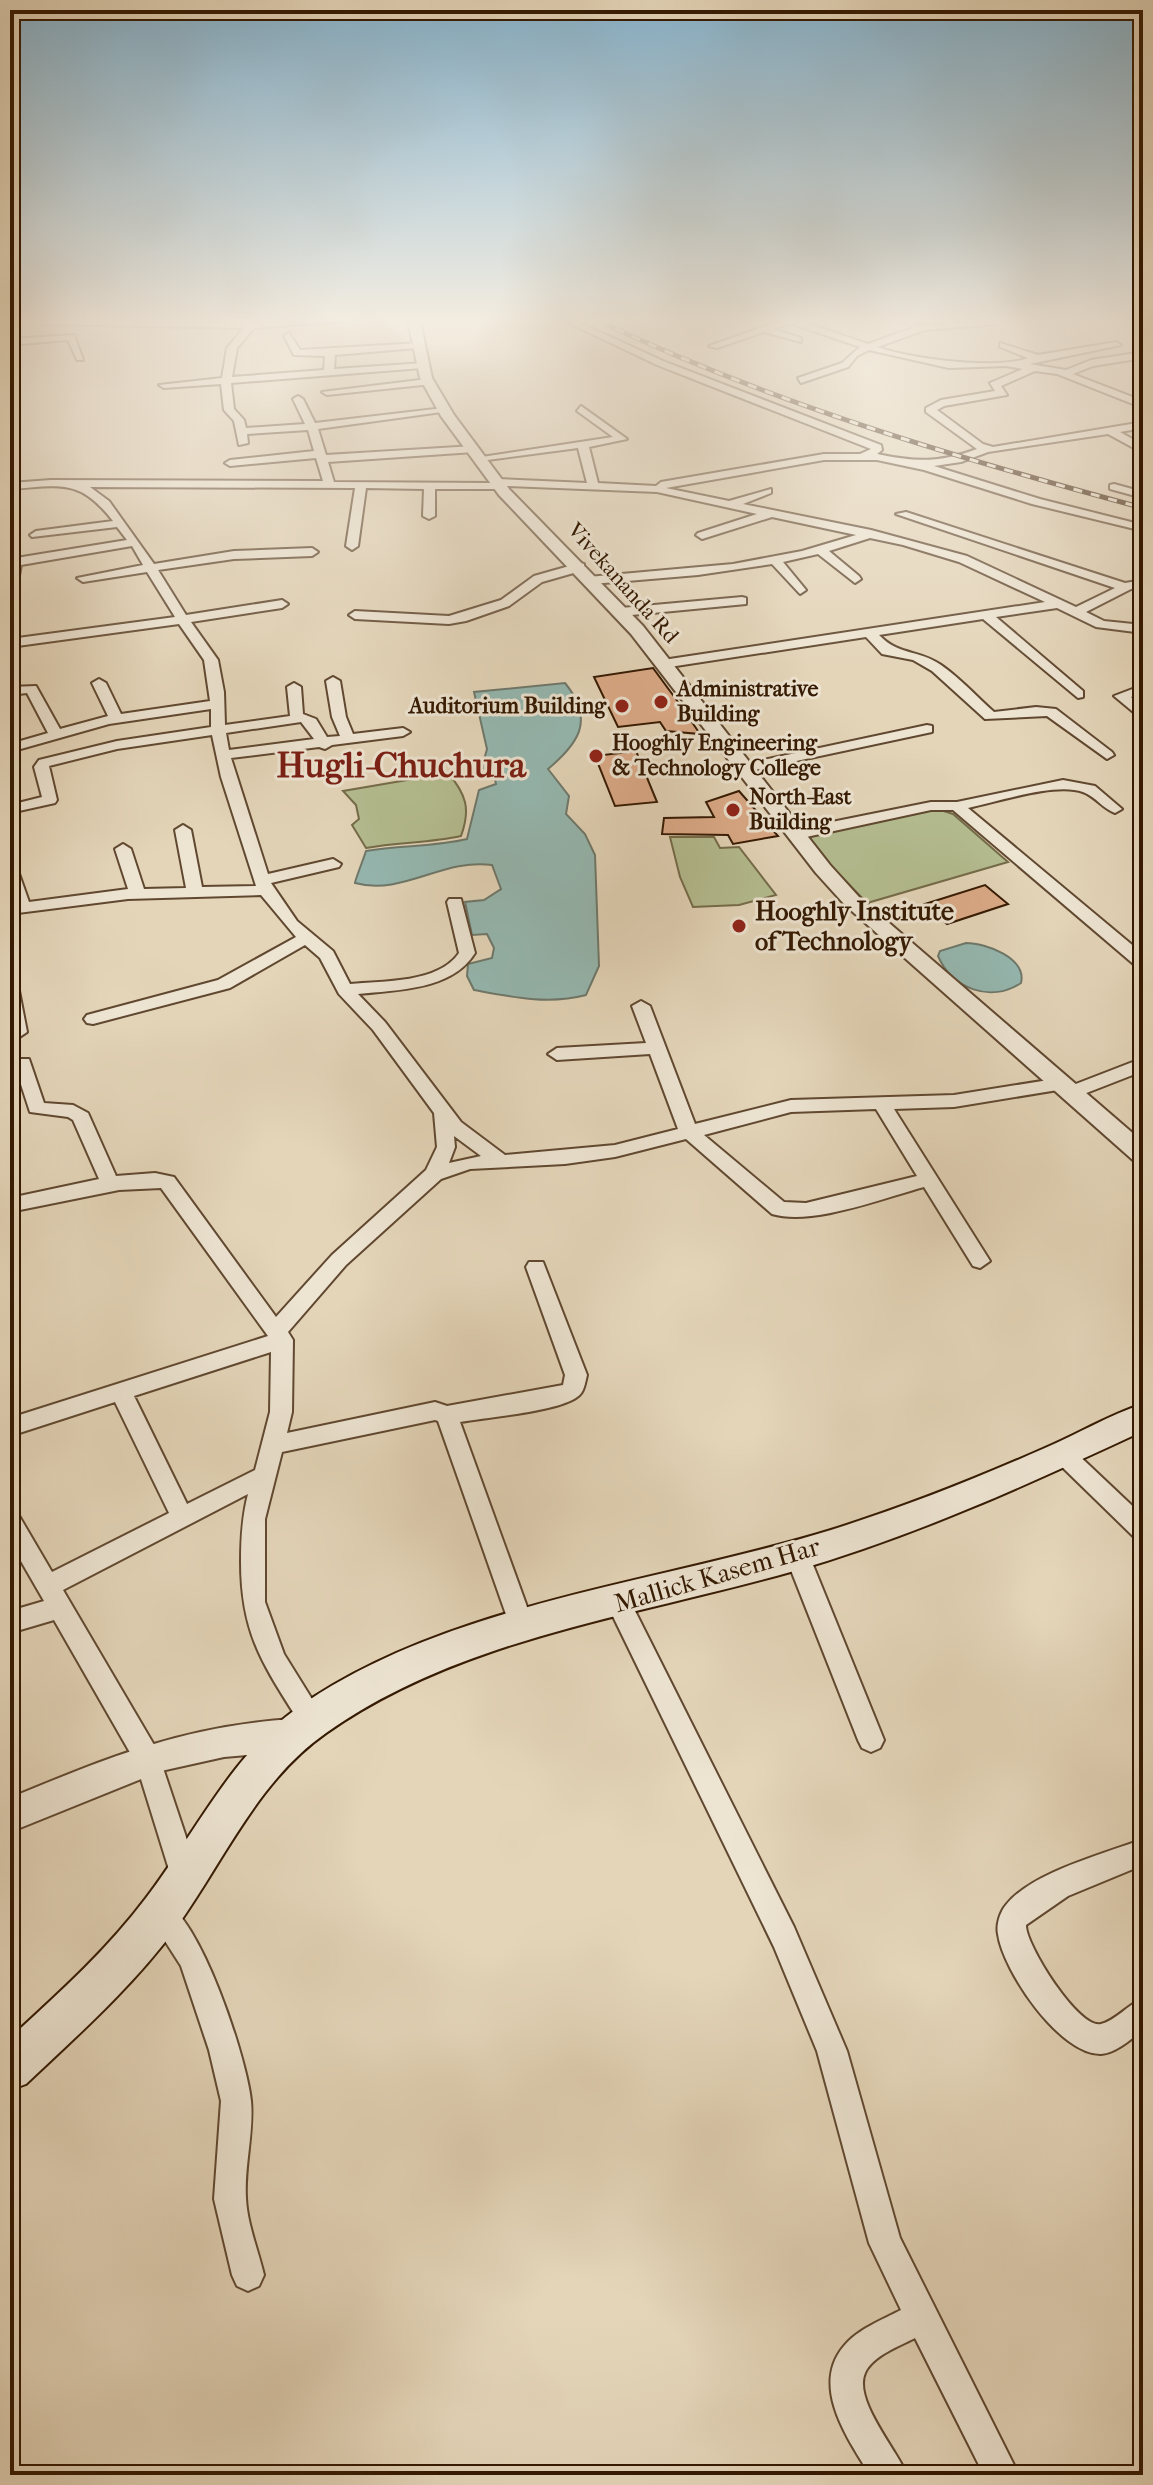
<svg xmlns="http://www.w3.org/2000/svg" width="1153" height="2485" font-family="'IM FELL French Canon',serif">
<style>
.green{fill:#b4bd90;stroke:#746b49;stroke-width:2}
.water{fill:#95b8b1;stroke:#6e786b;stroke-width:2}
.building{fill:#dcab88;stroke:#341902;stroke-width:2}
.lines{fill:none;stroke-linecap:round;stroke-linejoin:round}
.minor-casing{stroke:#604830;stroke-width:4}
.tertiary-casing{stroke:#604830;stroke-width:4}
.secondary-casing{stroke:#341902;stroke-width:4}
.minor{fill:#ede4d2;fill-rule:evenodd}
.tertiary{fill:#ede4d2;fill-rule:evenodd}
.secondary{fill:#ede4d2;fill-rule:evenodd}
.rail-casing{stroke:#341902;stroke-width:5}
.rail{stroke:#ede4d2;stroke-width:3;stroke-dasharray:9;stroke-linecap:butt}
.poi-dot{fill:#8f2418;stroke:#ede4d2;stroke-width:3}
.labels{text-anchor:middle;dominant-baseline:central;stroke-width:6;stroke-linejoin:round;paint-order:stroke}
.far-street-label{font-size:22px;fill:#341902;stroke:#ede4d2}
.far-poi-label{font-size:22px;font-weight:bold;fill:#341902;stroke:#ede4d2;text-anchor:start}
.poi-label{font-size:26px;font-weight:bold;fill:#341902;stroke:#ede4d2;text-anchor:start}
.street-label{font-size:26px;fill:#341902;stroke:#ede4d2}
.far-town-label{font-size:36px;font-weight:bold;fill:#7a1f14;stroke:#ede4d2}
</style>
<rect width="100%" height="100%" fill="#e4d5b9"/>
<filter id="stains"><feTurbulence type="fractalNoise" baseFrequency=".0025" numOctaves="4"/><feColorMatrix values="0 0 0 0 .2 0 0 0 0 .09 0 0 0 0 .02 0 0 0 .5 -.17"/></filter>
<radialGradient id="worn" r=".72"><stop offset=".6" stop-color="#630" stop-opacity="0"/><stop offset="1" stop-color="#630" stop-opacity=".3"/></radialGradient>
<path class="green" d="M 448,773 C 466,794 471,809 461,836 C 430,843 398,842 366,848 L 352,825 L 359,819 L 356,805 L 343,791 Z
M 931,807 L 953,814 L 1008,862 L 867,903 L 801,835 Z
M 670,837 L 714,837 L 720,848 L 739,847 L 776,895 L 739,905 L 693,907 L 680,877 Z"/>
<path class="water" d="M 565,683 C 595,720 579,743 548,769 L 569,796 L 566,814 L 585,834 L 595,855 L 599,966 L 586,995 C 548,1005 512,997 474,990 L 467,976 L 468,964 L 492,958 L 494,948 L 487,934 L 472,935 L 465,902 L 484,900 L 501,889 L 492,865 C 443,858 403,896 355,883 C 355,880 365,855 366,851 C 400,845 434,847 467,839 L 479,790 L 496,784 L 494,775 L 482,767 L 487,749 L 474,692 Z
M 966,943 C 986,943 1027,958 1021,983 C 991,1003 952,989 938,956 L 940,951 Z"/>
<path class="building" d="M 653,668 L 681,706 L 700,734 L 666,731 L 660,722 L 618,727 L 594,677 Z
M 636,751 L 657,802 L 615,806 L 595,756 Z
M 739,791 L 778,836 L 733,844 L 728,835 L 662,834 L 664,818 L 714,817 L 706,802 Z
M 985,885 L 1008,904 L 947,924 L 925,904 Z"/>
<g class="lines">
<g class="minor-casing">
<path id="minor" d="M 36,321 L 347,321 L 254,328 L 237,348 L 232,377 L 324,370 L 325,356 L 294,355 L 284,336 L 289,333 L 300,350 L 420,343 L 417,348 L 335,355 L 334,369 L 425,363 L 422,368 L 231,383 L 234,409 L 244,420 L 246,428 L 305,424 L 293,399 L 298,396 L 303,399 L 315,423 L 444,408 L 449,411 L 318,429 L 326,455 L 474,446 L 479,449 L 474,452 L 328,462 L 334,482 L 492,483 L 497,479 L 587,483 L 578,448 L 480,461 L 475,458 L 613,437 L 577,411 L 581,406 L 627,439 L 589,447 L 598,483 L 656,486 L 661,482 L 824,454 L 860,454 L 871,449 L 657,365 L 565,321 L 576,321 L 663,361 L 881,445 L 882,450 L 877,454 C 916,462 939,463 977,449 L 926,412 L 926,408 L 941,400 L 995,391 L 990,383 L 1023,369 L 1006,366 L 949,368 L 869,350 L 857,356 L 848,367 L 801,383 L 798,378 L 842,363 L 860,347 L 790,323 L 773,329 L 801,338 L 801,342 L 764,332 L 717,348 L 709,346 L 780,321 L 800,321 L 868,344 L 913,328 L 903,321 L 920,325 L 1001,321 L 997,324 L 925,330 L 877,347 C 911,359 996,370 1028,358 L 1000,347 L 1000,343 L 1038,355 L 1116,342 L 1121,345 L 1030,364 L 1066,370 L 1091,360 L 1143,352 L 1143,358 L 1093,366 L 1073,374 L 1143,401 L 1143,408 L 1057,374 L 1035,371 L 1001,386 L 1007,395 L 944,406 L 937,410 L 983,444 L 993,447 L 1143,422 L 1143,428 L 1120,432 L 1143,445 L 1143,453 L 1108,434 L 988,452 L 961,462 L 934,466 L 1040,499 L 1143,525 L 1143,531 L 1032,504 L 924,470 L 877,460 L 824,460 L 666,488 L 729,501 L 771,489 L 771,493 L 743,504 L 871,530 L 967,556 L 1076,607 L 1115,588 L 896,514 L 906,512 L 1125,583 L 1143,580 L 1143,588 L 1131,589 L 1086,612 L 1104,621 L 1143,625 L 1143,633 L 1096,627 L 1057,608 L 996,617 L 1083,691 L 1083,697 L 1078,698 L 983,619 L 879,635 C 899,656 918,649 941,665 C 960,678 977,697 994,712 L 1036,707 L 1056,709 L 1112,752 L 1114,755 L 1107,759 L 1047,716 L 985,719 L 932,671 L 913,660 L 882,654 L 866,637 L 663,668 L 656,664 L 663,660 L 1045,602 L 959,562 L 903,545 L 870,538 L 829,551 L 859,576 L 861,579 L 855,583 L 818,554 L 783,562 L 806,590 L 800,594 L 772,564 L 698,575 L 592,584 L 588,583 L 588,577 L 733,564 L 802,551 L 856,535 L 772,517 L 702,539 L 696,535 L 698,533 L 757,514 L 657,492 L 505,486 L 500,489 L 435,489 L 435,516 L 429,519 L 423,516 L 424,489 L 366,488 L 358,546 L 352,550 L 346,546 L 355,488 L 90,487 L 109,501 L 154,564 L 234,551 L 312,548 L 318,552 L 312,556 L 234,559 L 158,570 L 186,615 L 282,600 L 288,604 L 282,608 L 191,622 L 218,660 L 224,692 L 225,725 L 290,716 L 287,687 L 294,683 L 301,687 L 303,714 L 316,719 L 327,737 L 340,736 L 332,717 L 326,681 L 333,677 L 340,681 L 346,717 L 353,734 L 403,728 L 410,732 L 403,736 L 332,745 L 325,749 L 319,747 L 231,758 L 268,874 L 333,859 L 341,864 L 339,867 L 271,883 L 297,921 L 333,951 L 350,984 C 383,981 439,983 459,953 L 447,902 L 449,899 L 461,899 L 475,953 C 452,990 398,990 358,994 L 385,1022 L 461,1122 L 505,1155 L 615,1145 L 678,1129 L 650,1054 L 557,1060 L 548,1054 L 557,1048 L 646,1043 L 632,1006 L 641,1001 L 650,1006 L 695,1124 L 791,1100 L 954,1095 L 1061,1078 L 1067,1080 L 1068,1087 L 1143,1058 L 1143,1071 L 1071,1099 L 1065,1097 L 1062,1093 L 1064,1089 L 954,1107 L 894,1109 L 990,1261 L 980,1268 L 973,1266 L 924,1187 C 883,1198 813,1226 772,1214 L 686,1139 L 615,1157 L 565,1164 L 470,1169 L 441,1179 L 346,1265 L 288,1332 L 293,1340 L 292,1412 L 287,1433 L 435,1402 L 447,1406 L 563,1385 L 565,1375 L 526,1267 L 529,1262 L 543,1262 L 587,1375 C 585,1383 584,1393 577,1397 C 556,1412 488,1417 460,1422 L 535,1629 L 532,1637 L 523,1640 L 514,1637 L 438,1421 L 435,1420 L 282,1452 L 265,1519 L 265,1602 L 284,1654 L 325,1720 L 321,1728 L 312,1732 L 303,1728 C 265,1667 241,1637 241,1562 C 241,1538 242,1518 248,1494 L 63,1590 L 157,1750 L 199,1876 L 195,1886 L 185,1890 L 175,1886 L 171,1876 L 136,1763 L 54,1620 L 10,1633 L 10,1611 L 44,1601 L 10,1542 L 10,1511 L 18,1514 L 52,1572 L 169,1513 L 115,1402 L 10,1436 L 10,1418 L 268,1336 L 161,1188 L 119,1190 L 10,1212 L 10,1198 L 99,1179 L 73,1120 L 68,1117 L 30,1112 L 14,1063 L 17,1059 L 29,1059 L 44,1103 L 73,1105 L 88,1113 L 116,1176 L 155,1173 L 174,1177 L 276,1317 L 332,1255 L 426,1170 L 437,1147 L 434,1113 L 373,1030 L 339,994 L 320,958 L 305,945 L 230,988 L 93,1024 L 87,1023 L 84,1019 L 87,1015 L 218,980 L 296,937 L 261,895 L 128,899 L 10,914 L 10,904 L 14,904 L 10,893 L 10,866 L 18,871 L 29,902 L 128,889 L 115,849 L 123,844 L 131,849 L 144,889 L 186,888 L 175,830 L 183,825 L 191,830 L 202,887 L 256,886 L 221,777 L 212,735 L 117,749 L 49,766 L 57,800 L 55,803 L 10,813 L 10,805 L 42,797 L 34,767 L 39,760 L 117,741 L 211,727 L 211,709 L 109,724 L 10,752 L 10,744 L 48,733 L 27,693 L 10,695 L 10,687 L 36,686 L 60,729 L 108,716 L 92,683 L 99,679 L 106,683 L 121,714 L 210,701 L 204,660 L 179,624 L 10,647 L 10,639 L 175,617 L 147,572 L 83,582 L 77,578 L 143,565 L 132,546 L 21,565 L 16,592 L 10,596 L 10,559 L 127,540 L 117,527 L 32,537 L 30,535 L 36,531 L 113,521 C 79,477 59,486 10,489 L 10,483 L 51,480 L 323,481 L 316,458 L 230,466 L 225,463 L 230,460 L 314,451 L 308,430 L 247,434 L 248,443 L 239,445 L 234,421 L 224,410 L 221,384 L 164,388 L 159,385 L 222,378 L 227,348 L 244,328 L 41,324 ZM 301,722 L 314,739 L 229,750 L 226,733 ZM 876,1109 L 917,1176 L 806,1203 L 784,1202 L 704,1135 L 791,1112 ZM 454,1136 L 481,1156 L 449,1163 L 455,1147 ZM 271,1352 L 270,1412 L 255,1470 L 187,1504 L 134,1396 Z
M 74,335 L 83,360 L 77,360 L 68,340 L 10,345 L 10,339 Z
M 428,379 L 432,384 L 327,395 L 322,392 Z
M 1114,484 L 1143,492 L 1143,498 L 1110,489 L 1110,485 Z
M 580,563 L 584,564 L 584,570 L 542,582 L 509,606 L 466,621 L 449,624 L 355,619 L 349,615 L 355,611 L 449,616 L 501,600 L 534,576 Z
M 742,597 L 746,598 L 746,604 L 621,616 L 615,612 L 621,608 Z
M 1143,685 L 1143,693 L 1131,697 L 1143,709 L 1143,720 L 1114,696 Z
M 927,725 L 932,726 L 932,732 L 745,772 L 738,768 L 745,764 Z
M 1063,780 L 1095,786 L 1122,809 L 1115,813 C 1103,809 1095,796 1083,792 C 1055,782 998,802 968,808 L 1143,954 L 1143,968 L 1137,967 L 953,810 L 931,810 L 797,839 L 789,834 L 797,829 L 931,802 L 957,802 Z
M 10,986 L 19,991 L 27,1032 L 18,1038 L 10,1033 Z
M 1064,1446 L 1072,1449 L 1143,1516 L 1143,1541 L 1135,1538 L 1056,1461 L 1053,1455 L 1056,1449 Z
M 797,1545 L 805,1548 L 809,1555 L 884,1740 L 880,1748 L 871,1752 L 862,1748 L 858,1740 L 785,1555 L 789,1548 Z
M 618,1591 L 627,1595 L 794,1927 L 847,2051 L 900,2238 L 1019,2475 L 984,2475 L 915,2338 C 900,2346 872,2356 865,2373 C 853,2400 897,2450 907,2475 L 870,2475 C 848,2439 810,2386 844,2346 C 858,2329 882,2320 901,2310 L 869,2243 L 817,2051 L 774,1947 L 606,1602 L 609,1595 Z
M 1143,1839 L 1143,1865 L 1068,1896 L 1026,1925 C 1025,1944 1079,2030 1101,2024 C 1115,2021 1129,2004 1143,1998 L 1143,2030 C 1131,2039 1116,2053 1101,2054 C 1060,2055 1003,1971 998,1934 C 996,1925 1000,1912 1006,1905 C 1032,1872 1104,1854 1143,1839 Z
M 161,1899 C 200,1915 247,2059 251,2101 C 254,2132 244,2166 246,2198 C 247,2223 258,2250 264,2275 L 259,2286 L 248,2291 L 237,2286 L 232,2275 L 214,2199 L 221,2101 L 209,2050 L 181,1966 L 147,1913 L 151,1903 Z"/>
</g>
<g class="tertiary-casing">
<path id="tertiary" d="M 408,321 L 420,321 L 432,378 L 454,415 L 509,489 L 643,626 L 830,865 L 859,897 L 1143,1142 L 1143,1163 L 1134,1161 L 845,905 L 816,873 L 631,634 L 499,495 L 441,416 L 420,378 Z
M 293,1719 L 305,1724 L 310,1735 L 305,1746 L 293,1751 L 224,1757 L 161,1771 L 10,1832 L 10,1798 C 109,1757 184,1726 293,1719 Z"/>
</g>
<g class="secondary-casing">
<path id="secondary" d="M 1143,1404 L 1143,1431 C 1029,1484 915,1536 794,1571 C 637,1616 462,1637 326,1733 C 257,1781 223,1863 175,1929 C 132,1987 78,2035 26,2084 L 10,2090 L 10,2038 C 58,1994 107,1950 146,1898 C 195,1834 230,1757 296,1709 C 444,1603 660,1583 831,1530 C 904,1507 975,1479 1045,1448 C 1078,1434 1109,1415 1143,1404 Z"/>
</g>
<use href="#minor" class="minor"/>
<use href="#tertiary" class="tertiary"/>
<use href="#secondary" class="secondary"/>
<g class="rail-casing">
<path id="rail" d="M 599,321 C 774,404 957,458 1143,508"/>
</g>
<use href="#rail" class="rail"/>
</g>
<linearGradient id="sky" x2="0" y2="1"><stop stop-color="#87b6d2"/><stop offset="0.48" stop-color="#f3ece0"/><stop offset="1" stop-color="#f3ece0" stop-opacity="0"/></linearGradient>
<rect width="1153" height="668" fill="url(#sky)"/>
<g class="poi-dot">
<circle cx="661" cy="702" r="8"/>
<circle cx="622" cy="706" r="8"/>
<circle cx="596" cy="756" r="8"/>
<circle cx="733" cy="810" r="8"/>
<circle cx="739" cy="926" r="8"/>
</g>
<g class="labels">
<g class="far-street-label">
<text transform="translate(623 583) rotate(48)">Vivekananda Rd</text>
</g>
<g class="far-poi-label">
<text x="677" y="689">Administrative<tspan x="677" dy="25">Building</tspan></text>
<text x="606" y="706" text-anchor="end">Auditorium Building</text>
<text x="612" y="743">Hooghly Engineering<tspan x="612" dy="25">&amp; Technology College</tspan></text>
<text x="749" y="797">North-East<tspan x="749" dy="25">Building</tspan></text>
</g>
<g class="poi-label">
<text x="755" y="911">Hooghly Institute<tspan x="755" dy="30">of Technology</tspan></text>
</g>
<g class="street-label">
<text transform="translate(717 1575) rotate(-16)">Mallick Kasem Har</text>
</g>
<g class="far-town-label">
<text x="401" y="765">Hugli-Chuchura</text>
</g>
</g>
<rect width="1153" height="2485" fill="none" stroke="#e4d5b9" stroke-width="40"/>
<rect x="12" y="12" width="1129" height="2461" fill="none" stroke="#341902" stroke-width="4"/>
<rect x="20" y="20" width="1113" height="2445" fill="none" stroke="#341902" stroke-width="2"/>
<rect width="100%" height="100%" filter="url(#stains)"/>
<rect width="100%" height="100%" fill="url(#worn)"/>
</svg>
